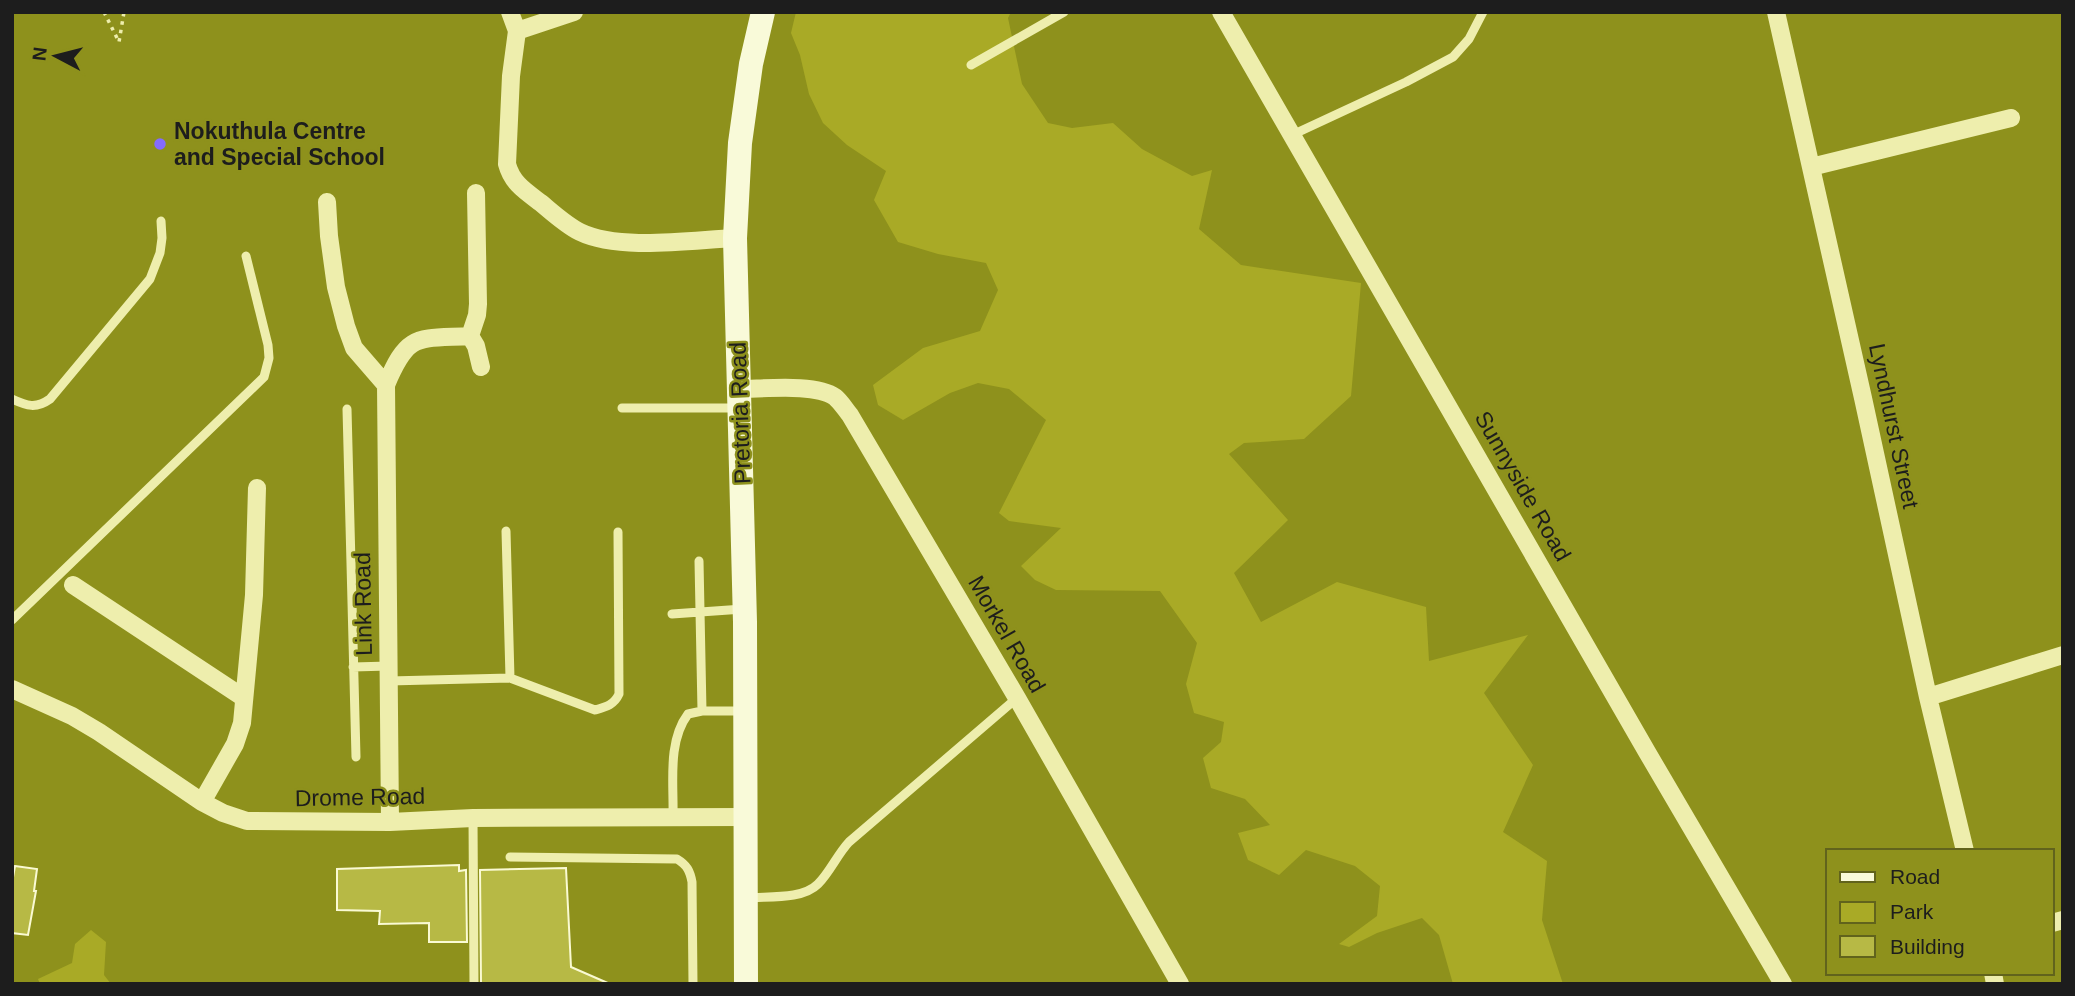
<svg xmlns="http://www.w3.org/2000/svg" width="2075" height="996" font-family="Helvetica,sans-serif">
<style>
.green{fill:#a9aa26}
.building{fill:#b7b945;stroke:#fafad3;stroke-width:2}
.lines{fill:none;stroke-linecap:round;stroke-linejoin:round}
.path{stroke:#eeeead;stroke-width:3.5;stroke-dasharray:3.5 5;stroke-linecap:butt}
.service{stroke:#eeeead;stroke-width:9}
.minor{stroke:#eeeead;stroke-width:18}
.secondary{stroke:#f9fad9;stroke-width:24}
.poi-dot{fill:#846bfe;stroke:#8e911c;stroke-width:2.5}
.labels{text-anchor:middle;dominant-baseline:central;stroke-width:5;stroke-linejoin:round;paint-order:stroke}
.poi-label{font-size:23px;font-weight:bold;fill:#1d1d1d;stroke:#8e911c;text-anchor:start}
.street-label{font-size:23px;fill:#1d1d1d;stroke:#8e911c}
</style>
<rect width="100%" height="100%" fill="#8e911c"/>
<path class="green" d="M 796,12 L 1011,12 L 1008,18 L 1022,84 L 1048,123 L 1072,128 L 1113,123 L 1142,149 L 1192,176 L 1212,170 L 1199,229 L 1241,265 L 1361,283 L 1351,396 L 1304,439 L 1244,443 L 1229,454 L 1288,520 L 1234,573 L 1261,622 L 1337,582 L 1426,607 L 1429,661 L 1528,635 L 1484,693 L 1533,765 L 1503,832 L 1547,861 L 1542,920 L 1563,984 L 1453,984 L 1439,935 L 1422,918 L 1377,933 L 1349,947 L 1339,944 L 1377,916 L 1380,886 L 1355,866 L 1306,850 L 1279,875 L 1248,860 L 1238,833 L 1270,825 L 1245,799 L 1211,788 L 1203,758 L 1221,742 L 1224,722 L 1194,713 L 1186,684 L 1197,643 L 1160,591 L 1056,590 L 1035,580 L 1021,566 L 1061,528 L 1009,521 L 999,513 L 1046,420 L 1009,389 L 978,383 L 950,393 L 903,420 L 878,405 L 873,385 L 923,348 L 980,331 L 998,290 L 986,263 L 938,254 L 898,242 L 874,200 L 886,171 L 847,145 L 823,123 L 809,94 L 800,55 L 791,33 Z
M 91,930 L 106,942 L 104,975 L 111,984 L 40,984 L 38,979 L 72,963 L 75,944 Z"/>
<path class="building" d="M 459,865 L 459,871 L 466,870 L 467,942 L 429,942 L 429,923 L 379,924 L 380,911 L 337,910 L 337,869 Z
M 15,866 L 37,869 L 34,891 L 36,891 L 28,935 L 12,933 L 12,883 Z
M 566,868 L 571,967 L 610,984 L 481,984 L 480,870 Z"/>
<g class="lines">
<path class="path" d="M 104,12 L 119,42 L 124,12"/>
<path class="service" d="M 971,65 L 1064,12
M 1292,135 L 1406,82 L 1453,57 L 1469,39 L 1483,12
M 12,399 C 27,406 36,409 50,399 L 150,279 L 160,253 L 162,238 L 161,221
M 622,408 L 737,408
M 347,409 L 356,757
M 506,531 L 510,678
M 699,561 L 702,711
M 672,614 L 743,609
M 12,620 L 264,377 L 269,358 L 268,345 L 246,256
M 353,667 L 389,666
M 389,681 L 510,678 L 595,710 C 606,707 614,705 619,694 L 618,532
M 673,817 C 674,784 667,742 688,714 L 702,711 L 744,711
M 473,818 L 474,984
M 510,857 L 677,859 C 687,865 690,871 692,882 L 693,984
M 747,898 C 768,896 802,900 818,884 C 830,872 837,855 849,842 L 1017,698"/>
<path class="minor" d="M 510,12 L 517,31 L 511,76 L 507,164 C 512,183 525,191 541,203 C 553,213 566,225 580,232 C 619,251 691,240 735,238
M 1221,12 L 1647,752 L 1783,984
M 1776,12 L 1863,398 L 1928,697 L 1965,851
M 517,31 L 574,12
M 1811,167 L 2011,118
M 327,202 L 329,236 L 336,287 L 346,326 L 354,348 L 386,385
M 470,336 L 476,346 L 481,367
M 739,389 C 763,389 816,383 835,397 C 841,402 845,409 850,415 L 1017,698 L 1180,984
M 73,585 L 244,698
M 12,689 L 72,716 L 99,732 L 202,802 L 223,813 L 247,821 L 390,822 L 473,818 L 745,817
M 1928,697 L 2063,655
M 202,802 L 235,744 L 242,723 L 254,595 L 257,488
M 390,822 L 386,385 C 408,332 417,339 470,336 L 477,315 L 478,304 L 476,193
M 2052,923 L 2063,920
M 1993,973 L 1995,984"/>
<path class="secondary" d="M 746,984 L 745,622 L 735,238 L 740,143 L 751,64 L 763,12"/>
</g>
<circle class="poi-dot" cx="160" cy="144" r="7"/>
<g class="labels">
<g class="poi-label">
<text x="174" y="131">Nokuthula Centre<tspan x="174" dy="26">and Special School</tspan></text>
</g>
<g class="street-label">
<text transform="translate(740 413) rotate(-92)">Pretoria Road</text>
<text transform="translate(1894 426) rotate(78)">Lyndhurst Street</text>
<text transform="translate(1523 486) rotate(60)">Sunnyside Road</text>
<text transform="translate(363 604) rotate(-91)">Link Road</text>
<text transform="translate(1007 634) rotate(60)">Morkel Road</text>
<text transform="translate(360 797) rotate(-1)">Drome Road</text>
</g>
</g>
<rect width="2075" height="996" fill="none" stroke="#1d1d1d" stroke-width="28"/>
<rect x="1826" y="849" width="228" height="126" fill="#8e911c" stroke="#61631c" stroke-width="2"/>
<rect x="1840" y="872" width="35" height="10" fill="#f9fad9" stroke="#61631c" stroke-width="2"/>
<text x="1890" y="884" font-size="21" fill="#1d1d1d">Road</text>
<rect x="1840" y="902" width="35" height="21" fill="#a9aa26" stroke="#61631c" stroke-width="2"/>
<text x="1890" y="919" font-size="21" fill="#1d1d1d">Park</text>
<rect x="1840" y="936" width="35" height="21" fill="#b7b945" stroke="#61631c" stroke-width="2"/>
<text x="1890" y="954" font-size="21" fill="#1d1d1d">Building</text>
<g transform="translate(56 56) rotate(277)" stroke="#8e911c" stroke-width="5" paint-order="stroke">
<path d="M0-5L12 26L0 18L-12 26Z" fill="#1d1d1d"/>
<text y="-10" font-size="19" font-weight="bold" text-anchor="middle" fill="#1d1d1d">N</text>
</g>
</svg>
